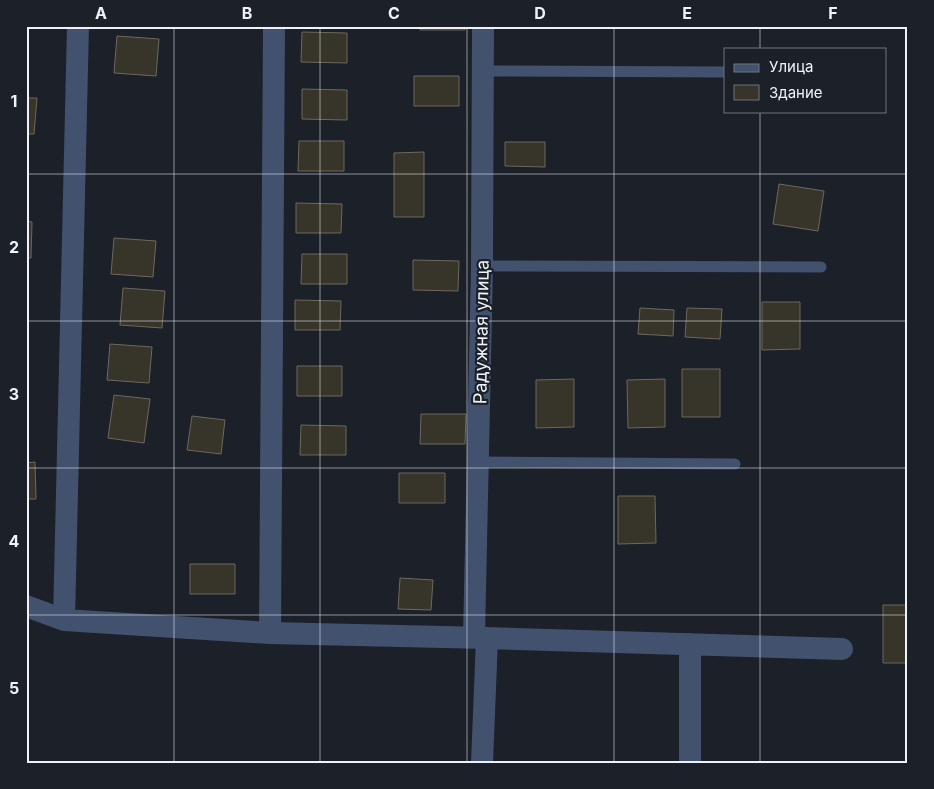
<svg xmlns="http://www.w3.org/2000/svg" width="934" height="789" font-family="Inter,sans-serif">
<style>
.building{fill:#373529;stroke:#6c695d}
.lines{fill:none;stroke-linecap:round;stroke-linejoin:round}
.lane{stroke:#41516e;stroke-width:11}
.street{stroke:#41516e;stroke-width:22}
.grid{fill:none;stroke:#eff3f9;stroke-width:1;stroke-opacity:0.55}
.labels{text-anchor:middle;dominant-baseline:central;stroke-width:4.5;stroke-linejoin:round;paint-order:stroke}
.street-label{font-size:18px;fill:#eff3f9;stroke:#1b2029}
.neatline{fill:none;stroke:#eff3f9;stroke-width:2}
.grid-label{font-size:16px;text-anchor:middle;font-weight:bold;fill:#eff3f9}
</style>
<rect width="100%" height="100%" fill="#1b2029"/>
<path class="building" d="M 420,26 L 465,26 L 465,30 L 420,30 Z
M 302,32 L 347,33 L 347,63 L 301,62 Z
M 117,36 L 159,39 L 156,76 L 114,73 Z
M 414,76 L 459,76 L 459,106 L 414,106 Z
M 302,89 L 347,90 L 347,120 L 302,119 Z
M 26,98 L 37,98 L 34,134 L 26,134 Z
M 299,141 L 344,141 L 344,171 L 298,171 Z
M 505,142 L 545,142 L 545,167 L 505,166 Z
M 424,152 L 424,217 L 394,217 L 394,153 Z
M 779,184 L 824,191 L 818,231 L 773,224 Z
M 296,203 L 342,204 L 341,233 L 296,233 Z
M 26,221 L 32,222 L 31,258 L 26,258 Z
M 114,238 L 156,241 L 153,277 L 111,274 Z
M 302,254 L 347,254 L 347,284 L 301,284 Z
M 413,260 L 459,261 L 458,291 L 413,290 Z
M 123,288 L 165,291 L 162,328 L 120,325 Z
M 295,300 L 341,301 L 340,330 L 295,330 Z
M 762,302 L 800,302 L 800,349 L 762,350 Z
M 640,308 L 674,310 L 673,336 L 638,334 Z
M 687,308 L 722,309 L 720,339 L 685,337 Z
M 110,344 L 152,347 L 149,383 L 107,380 Z
M 297,366 L 342,366 L 342,396 L 297,396 Z
M 682,369 L 720,369 L 720,417 L 682,417 Z
M 574,379 L 574,427 L 536,428 L 536,380 Z
M 665,379 L 665,427 L 628,428 L 627,380 Z
M 114,395 L 150,399 L 144,443 L 108,438 Z
M 421,414 L 466,414 L 465,444 L 420,444 Z
M 192,416 L 225,420 L 221,454 L 187,450 Z
M 301,425 L 346,426 L 346,455 L 300,455 Z
M 35,462 L 36,499 L 26,499 L 26,463 Z
M 399,473 L 445,473 L 445,503 L 399,503 Z
M 618,496 L 655,496 L 656,543 L 618,544 Z
M 190,564 L 235,564 L 235,594 L 190,594 Z
M 400,578 L 433,580 L 431,610 L 398,609 Z
M 883,605 L 908,605 L 908,663 L 883,663 Z"/>
<g class="lines">
<path class="lane" d="M 483,71 L 725,72
M 482,266 L 821,267
M 478,462 L 735,464"/>
<path class="street" d="M 78,26 L 64,620 L 270,633 L 487,638 L 842,649
M 26,606 L 64,620
M 270,633 L 274,26
M 474,637 L 482,266 L 483,26
M 482,763 L 487,638
M 690,763 L 690,644"/>
</g>
<path class="grid" d="M 174,26 L 174,763M 320,26 L 320,763M 467,26 L 467,763M 614,26 L 614,763M 760,26 L 760,49M 760,111 L 760,763M 26,174 L 908,174M 26,321 L 908,321M 26,468 L 908,468M 26,615 L 908,615"/>
<g class="labels">
<g class="street-label">
<text transform="translate(481 332) rotate(-89)">Радужная улица</text>
</g>
</g>
<rect width="934" height="789" fill="none" stroke="#1b2029" stroke-width="55"/>
<rect x="724" y="48" width="162" height="65" fill="#1b2029" stroke="#70747c"/>
<rect x="734" y="64" width="25" height="8" fill="#41516e" stroke="#70747c"/>
<text x="769" y="72" font-size="15" fill="#eff3f9">Улица</text>
<rect x="734" y="85" width="25" height="15" fill="#373529" stroke="#70747c"/>
<text x="769" y="98" font-size="15" fill="#eff3f9">Здание</text>
<rect x="28" y="28" width="878" height="734" class="neatline"/>
<g class="grid-label">
<text x="101" y="19">A</text>
<text x="247" y="19">B</text>
<text x="394" y="19">C</text>
<text x="540" y="19">D</text>
<text x="687" y="19">E</text>
<text x="833" y="19">F</text>
<text x="14" y="107">1</text>
<text x="14" y="253">2</text>
<text x="14" y="400">3</text>
<text x="14" y="547">4</text>
<text x="14" y="694">5</text>
</g>
</svg>
